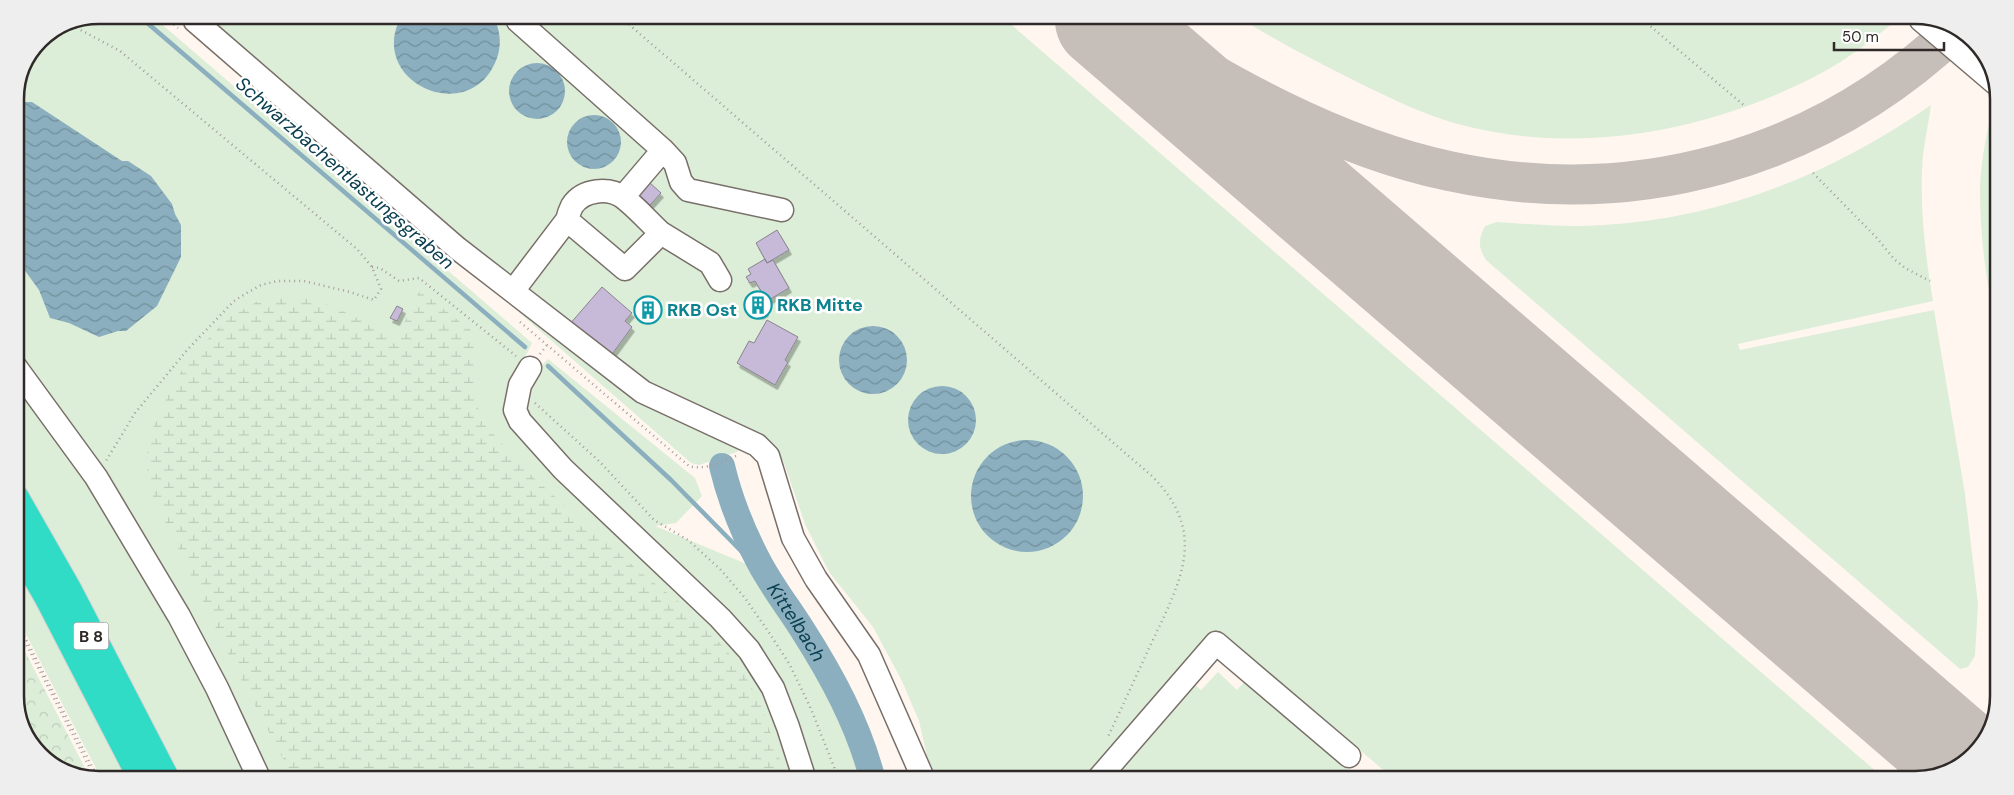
<svg xmlns="http://www.w3.org/2000/svg" width="2014" height="795" font-family="'DM Sans',sans-serif">
<style>
.green{fill:#dceed8}
.forest{fill:url(#forest-crowns)}
.wetland{fill:url(#wetland-marsh)}
.water{fill:url(#water-waves)}
.lines{fill:none;stroke-linecap:round;stroke-linejoin:round}
.stream{stroke:#8bafbf;stroke-width:4.5}
.river{stroke:#8bafbf;stroke-width:26}
.taxiway{stroke:#c6beb8;stroke-width:40}
.runway{stroke:#c6beb8;stroke-width:100}
.building{fill:#c7b9d8;stroke:#88848e;filter:url(#shadow)}
.minor-casing{stroke:#796f69;stroke-width:25}
.highway-casing{stroke:#d5d4d4;stroke-width:30}
.path{stroke:#a49d99;stroke-width:2.5;stroke-dasharray:1 4;stroke-linecap:butt}
.minor{stroke:#fff;stroke-width:22}
.highway{stroke:#31dcc7;stroke-width:28}
.labels{text-anchor:middle;dominant-baseline:central;stroke-width:5;stroke-linejoin:round;paint-order:stroke}
.shield{fill:#fff;stroke:#6d6a68;stroke-width:1}
.shield-label{font-size:16px;font-weight:bold;fill:#2f2a28}
.culture-label{font-size:18px;font-weight:bold;fill:#0d838f;stroke:#fff;text-anchor:start}
.water-label{font-size:19px;font-style:italic;fill:#0c4051;stroke:#fff}
.rim{fill:none;stroke:#2f2a28;stroke-width:2.5}
</style>
<defs>
<pattern id="forest-crowns" width="20" height="18" patternUnits="userSpaceOnUse" patternTransform="scale(1.25)"><rect width="20" height="18" fill="#dceed8"/><path d="M2 6a3 3 0 1 1 6 0M12 15a3 3 0 1 1 6 0" fill="none" stroke="#bdccb9"/></pattern>
<pattern id="wetland-marsh" width="20" height="14" patternUnits="userSpaceOnUse" patternTransform="scale(1.25)"><rect width="20" height="14" fill="#dceed8"/><path d="M1 5h8M5 5V1M11 12h8M15 12V8" fill="none" stroke="#bdccb9"/></pattern>
<pattern id="water-waves" width="16" height="10" patternUnits="userSpaceOnUse" patternTransform="scale(1.25)"><rect width="16" height="10" fill="#8bafbf"/><path d="M0 5q4-4 8 0t8 0" fill="none" stroke="#728f9b"/></pattern>
<filter id="shadow"><feDropShadow dx="2.5" dy="4.5" stdDeviation="0" flood-color="#0004"/></filter>
</defs>
<rect width="100%" height="100%" fill="#fff6f0"/>
<path class="green" d="M 1006,20 L 1886,780 L 1394,779 L 1221,632 L 1093,778 L 932,778 L 919,721 L 902,681 L 873,627 L 829,572 L 805,524 L 784,463 L 769,444 L 651,388 L 465,243 L 209,21 Z
M 1243,20 L 1897,20 C 1875,37 1852,56 1827,70 C 1716,131 1577,158 1454,123 C 1423,114 1392,99 1363,85 C 1323,65 1282,44 1243,20 Z
M 67,21 L 158,21 L 532,343 L 521,365 L 532,375 L 548,359 L 695,478 L 702,496 L 676,523 L 655,526 L 754,567 L 793,629 L 857,746 L 865,777 L 175,776 L 79,582 L 15,471 L 15,93 L 40,39 Z
M 1996,97 L 1999,99 L 1997,289 L 1989,291 C 1983,257 1980,222 1980,188 C 1981,157 1988,126 1996,97 Z
M 1931,105 C 1929,121 1925,138 1923,155 C 1919,201 1925,255 1933,301 L 1738,344 L 1740,350 L 1934,310 L 1965,494 L 1978,604 L 1975,656 L 1968,667 L 1960,669 L 1486,260 C 1478,247 1478,240 1485,226 L 1497,222 C 1532,224 1568,228 1603,225 C 1723,218 1834,173 1931,105 Z
M 473,272 L 741,447 L 737,452 L 699,465 L 691,463 Z
M 15,554 L 133,776 L 100,776 L 15,613 Z
M 1218,672 L 1237,690 L 1244,682 L 1359,779 L 1105,778 L 1189,680 L 1201,690 Z"/>
<path class="forest" d="M 15,632 L 89,776 L 71,775 L 48,758 L 15,698 Z"/>
<path class="wetland" d="M 420,290 L 474,333 L 473,389 L 482,422 L 535,479 L 639,571 L 693,613 L 739,665 L 760,702 L 786,777 L 292,776 L 235,668 L 151,492 L 146,462 L 151,432 L 168,395 L 187,361 L 228,318 L 267,296 L 297,296 L 325,303 L 375,326 L 394,344 Z"/>
<path class="water" d="M 399,21 L 495,21 C 501,32 501,47 497,58 C 472,128 370,84 399,21 Z
M509 91a28 28 0 1 1 56 0a28 28 0 1 1-56 0Z
M 15,102 L 32,102 L 122,161 L 128,161 L 151,176 L 172,204 L 175,214 L 181,225 L 181,257 L 157,306 L 126,331 L 118,331 L 99,337 L 69,323 L 50,318 L 39,290 L 18,261 L 15,253 Z
M567 142a27 27 0 1 1 54 0a27 27 0 1 1-54 0Z
M839 360a34 34 0 1 1 68 0a34 34 0 1 1-68 0Z
M908 420a34 34 0 1 1 68 0a34 34 0 1 1-68 0Z
M971 496a56 56 0 1 1 112 0a56 56 0 1 1-112 0Z"/>
<g class="lines">
<path class="stream" d="M 145,21 L 525,347
M 548,366 L 671,480 L 745,555 L 760,564"/>
<path class="river" id="s1" d="M 722,466 C 730,500 742,530 759,562 C 771,585 788,607 802,629 C 832,676 858,724 872,777"/>
<path class="taxiway" d="M 1122,20 C 1221,82 1334,147 1449,171 C 1634,211 1818,160 1956,29"/>
<path class="runway" d="M 1105,20 L 1965,762"/>
</g>
<path class="building" d="M 649,182 L 661,193 L 650,205 L 638,194 Z
M 777,230 L 789,250 L 767,263 L 756,243 Z
M 765,259 L 767,263 L 773,260 L 789,288 L 767,301 L 755,281 L 750,283 L 746,277 L 751,274 L 748,269 Z
M 602,287 L 632,313 L 625,321 L 632,327 L 610,357 L 569,325 Z
M 756,294 L 766,312 L 760,315 L 749,298 Z
M 646,303 L 655,311 L 649,317 L 641,309 Z
M 397,306 L 403,309 L 397,321 L 390,318 Z
M 767,320 L 798,337 L 785,360 L 788,362 L 775,385 L 737,363 L 749,341 L 754,343 Z"/>
<g class="lines">
<g class="minor-casing">
<path id="minor" d="M 1921,20 L 1995,83
M 195,21 L 457,248 L 643,392 L 757,445 L 768,456 L 793,538 L 816,579 L 869,655 L 923,778
M 518,21 L 663,150 L 623,197
M 663,150 L 675,163 L 681,182 L 688,190 L 782,210
M 661,233 L 710,263 L 720,280
M 513,291 L 567,220 L 625,269 L 661,233 C 649,222 637,208 624,198 C 609,187 583,189 572,206 C 570,210 568,216 567,220
M 15,366 L 96,477 L 179,616 L 217,688 L 258,776
M 530,368 L 520,385 L 515,410 L 520,421 L 563,469 L 720,618 L 749,650 L 773,688 L 788,727 L 804,777
M 1099,778 L 1216,643 L 1349,756"/>
</g>
<g class="highway-casing">
<path id="highway" d="M 15,498 L 67,589 L 164,776
M 15,539 L 49,598 L 141,776"/>
</g>
<path class="path" d="M 1643,20 L 1746,107
M 69,21 L 75,27 L 120,51 L 357,249 L 372,267 L 381,289 L 374,300 L 350,292 L 304,281 L 277,281 L 261,285 L 245,294 L 234,301 L 188,349 L 135,413 L 106,461
M 170,21 L 178,28
M 625,21 L 1153,477 C 1208,534 1181,580 1152,642 C 1137,674 1122,707 1107,739
M 1813,173 L 1876,237 L 1894,259 L 1905,268 L 1930,281
M 372,267 L 380,268 L 399,281 L 419,278 L 516,356
M 520,322 L 689,466 C 704,471 723,461 736,456
M 1995,339 L 1997,340
M 540,354 L 547,345
M 535,403 L 600,462 L 654,520 L 688,540 L 720,569 L 745,598 L 770,634 L 790,665 L 811,709 L 838,777
M 15,618 L 97,776
M 15,623 L 94,776"/>
<use href="#minor" class="minor"/>
<use href="#highway" class="highway"/>
</g>
<defs>
<g id="building-ring" transform="scale(1.4375)"><circle r="9.5" fill="#fff" stroke="#0f9aa8" stroke-width="1.5"/><path d="M-4-6H4V6H1V3H-1V6H-4ZM-2.5-4.3h1.7v1.8h-1.7ZM.8-4.3h1.7v1.8H.8ZM-2.5-1h1.7V.8h-1.7ZM.8-1h1.7V.8H.8Z" fill="#0f9aa8"/></g>
</defs>
<g fill-rule="evenodd">
<use href="#building-ring" x="758" y="305"/>
<use href="#building-ring" x="648" y="310"/>
</g>
<g class="labels">
<rect class="shield" x="73.5" y="622.5" width="35" height="27" rx="4"/>
<g class="shield-label">
<text x="91" y="636">B 8</text>
</g>
<g class="culture-label">
<text x="777" y="305">RKB Mitte</text>
<text x="667" y="310">RKB Ost</text>
</g>
<g class="water-label">
<text transform="translate(345 173) rotate(41)">Schwarzbachentlastungsgraben</text>
<text stroke="none"><textPath href="#s1" startOffset="174">Kittelbach</textPath></text>
</g>
</g>
<path d="M0 0H2014V795H0ZM99 24H1915A75 75 0 0 1 1990 99V696A75 75 0 0 1 1915 771H99A75 75 0 0 1 24 696V99A75 75 0 0 1 99 24Z" fill="#eee" fill-rule="evenodd"/>
<path class="rim" d="M99 24H1915A75 75 0 0 1 1990 99V696A75 75 0 0 1 1915 771H99A75 75 0 0 1 24 696V99A75 75 0 0 1 99 24Z"/>
<path d="M1834 42v8h110v-8" fill="none" stroke="#2f2a28" stroke-width="2.5"/>
<text x="1842" y="42" font-size="15" fill="#2f2a28" stroke="#ffffff" stroke-width="4" paint-order="stroke">50 m</text>
</svg>
